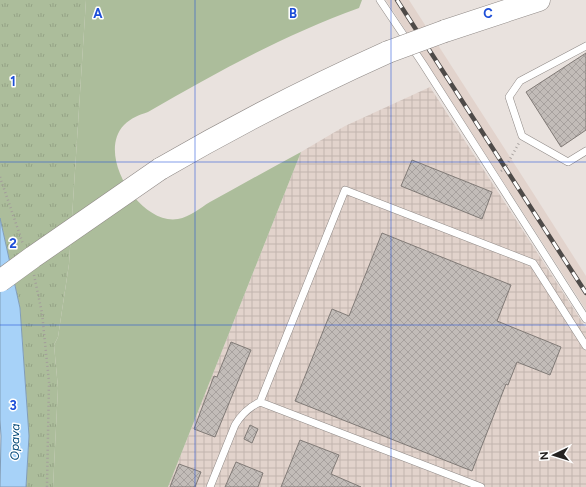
<svg xmlns="http://www.w3.org/2000/svg" width="586" height="487" font-family="Figtree,sans-serif">
<style>
.built{fill:#e2d3cc}
.industrial{fill:url(#industrial-grid)}
.grass{fill:url(#grass-tufts)}
.garden{fill:#acbd9b}
.water{fill:#a7d2f8;stroke:#809db8}
.building{fill:url(#building-cross-hatch);stroke:#807a76}
.lines{fill:none;stroke-linecap:round;stroke-linejoin:round}
.lane-casing{stroke:#908a87;stroke-width:8}
.primary-casing{stroke:#908a87;stroke-width:23}
.path{stroke:#a39d9a;stroke-width:2.5;stroke-dasharray:1 3;stroke-linecap:butt}
.lane{stroke:#fff;stroke-width:7}
.primary{stroke:#fff;stroke-width:22}
.rail-casing{stroke:#4e4a48;stroke-width:4.5}
.rail{stroke:#fff;stroke-width:3;stroke-dasharray:9;stroke-linecap:butt}
.primary-bridge-casing{stroke:#908a87;stroke-width:23;stroke-linecap:butt}
.primary-bridge{stroke:#fff;stroke-width:22}
.grid{fill:none;stroke:#1d4ed8;stroke-width:1;stroke-opacity:0.55}
.labels{text-anchor:middle;dominant-baseline:central;stroke-width:3;stroke-linejoin:round;paint-order:stroke}
.water-label{font-size:12px;font-style:italic;fill:#004675;stroke:#fff}
.grid-label{font-size:13px;text-anchor:middle;font-weight:bold;fill:#1d4ed8;stroke:#fff;stroke-width:3;stroke-linejoin:round;paint-order:stroke}
</style>
<defs>
<pattern id="industrial-grid" width="8" height="8" patternUnits="userSpaceOnUse"><rect width="8" height="8" fill="#e2d3cc"/><path d="M0 4h8M4 0v8" fill="none" stroke="#c2b5af"/></pattern>
<pattern id="grass-tufts" width="24" height="20" patternUnits="userSpaceOnUse"><rect width="24" height="20" fill="#acbd9b"/><path d="M3 7l-1-3M5 7V3M7 7l1-3M15 17l-1-3M17 17v-4M19 17l1-3" fill="none" stroke="#94a285"/></pattern>
<pattern id="building-cross-hatch" width="8" height="8" patternUnits="userSpaceOnUse"><rect width="8" height="8" fill="#c2bcb8"/><path d="M0 0l8 8M0 8l8-8" fill="none" stroke="#a7a19e"/></pattern>
</defs>
<rect width="100%" height="100%" fill="#e9e2de"/>
<path class="built" d="M 386,0 L 409,0 L 535,196 L 586,276 L 586,310 Z"/>
<path class="industrial" d="M 430,87 L 586,328 L 586,487 L 168,487 L 301,152 L 345,126 Z"/>
<path class="grass" d="M 0,0 L 86,0 L 69,264 L 58,337 L 54,345 L 58,388 L 53,487 L 26,487 L 29,436 L 20,308 L 0,218 Z"/>
<path class="garden" d="M 86,0 L 362,0 L 359,8 C 284,35 217,72 148,112 C 139,115 131,118 124,125 C 95,155 141,226 178,219 C 190,217 200,208 210,202 C 241,185 271,168 301,152 L 168,487 L 53,487 L 58,388 L 54,345 L 58,337 L 69,264 Z"/>
<path class="water" d="M 0,218 L 20,308 L 29,436 L 26,487 L 0,487 L 1,436 L 0,420 Z"/>
<path class="building" d="M 586,53 L 586,130 L 561,147 L 526,92 Z
M 412,160 L 492,192 L 482,219 L 401,186 Z
M 382,233 L 511,285 L 497,321 L 561,347 L 550,375 L 517,362 L 508,385 L 506,384 L 472,471 L 295,401 L 332,309 L 349,316 Z
M 231,342 L 251,350 L 215,437 L 194,429 L 214,376 L 217,377 Z
M 250,425 L 258,429 L 252,443 L 244,439 Z
M 300,440 L 339,455 L 331,474 L 361,487 L 281,487 Z
M 236,462 L 263,473 L 258,487 L 225,487 Z
M 179,464 L 201,472 L 195,487 L 170,487 Z"/>
<g class="lines">
<g class="lane-casing">
<path id="lane" d="M 380,0 L 423,64 L 586,319
M 586,46 L 520,81 L 509,97 L 522,136 L 568,162 L 586,151
M 260,402 L 345,190 L 533,263 L 586,346
M 210,487 L 235,425 C 241,415 249,407 260,402 L 481,487"/>
</g>
<g class="primary-casing">
<path id="primary" d="M 445,31 L 539,0
M 160,169 C 234,126 310,87 388,52"/>
</g>
<path class="path" d="M 501,171 L 505,168 L 519,143
M 0,177 L 23,244
M 34,275 L 42,313 L 49,382 L 47,487"/>
<use href="#lane" class="lane"/>
<use href="#primary" class="primary"/>
<g class="rail-casing">
<path id="rail" d="M 397,0 L 586,293"/>
</g>
<use href="#rail" class="rail"/>
<g class="primary-bridge-casing">
<path id="primary-bridge" d="M 388,52 L 445,31
M 0,281 L 33,257 L 160,169"/>
</g>
<use href="#primary-bridge" class="primary-bridge"/>
</g>
<path class="grid" d="M 195,0 L 195,487M 391,0 L 391,487M 0,162 L 586,162M 0,325 L 586,325"/>
<g class="labels">
<g class="water-label">
<text transform="translate(15 442) rotate(-89)">Opava</text>
</g>
</g>
<g class="grid-label">
<text x="98" y="18">A</text>
<text x="293" y="18">B</text>
<text x="488" y="18">C</text>
<text x="13" y="86">1</text>
<text x="13" y="248">2</text>
<text x="13" y="410">3</text>
</g>
<g transform="translate(554 455) rotate(266)" stroke="#ffffff" stroke-width="3" paint-order="stroke">
<path d="M0-3L7 15L0 10L-7 15Z" fill="#252221"/>
<text y="-6" font-size="11" font-weight="bold" text-anchor="middle" fill="#252221">N</text>
</g>
</svg>
